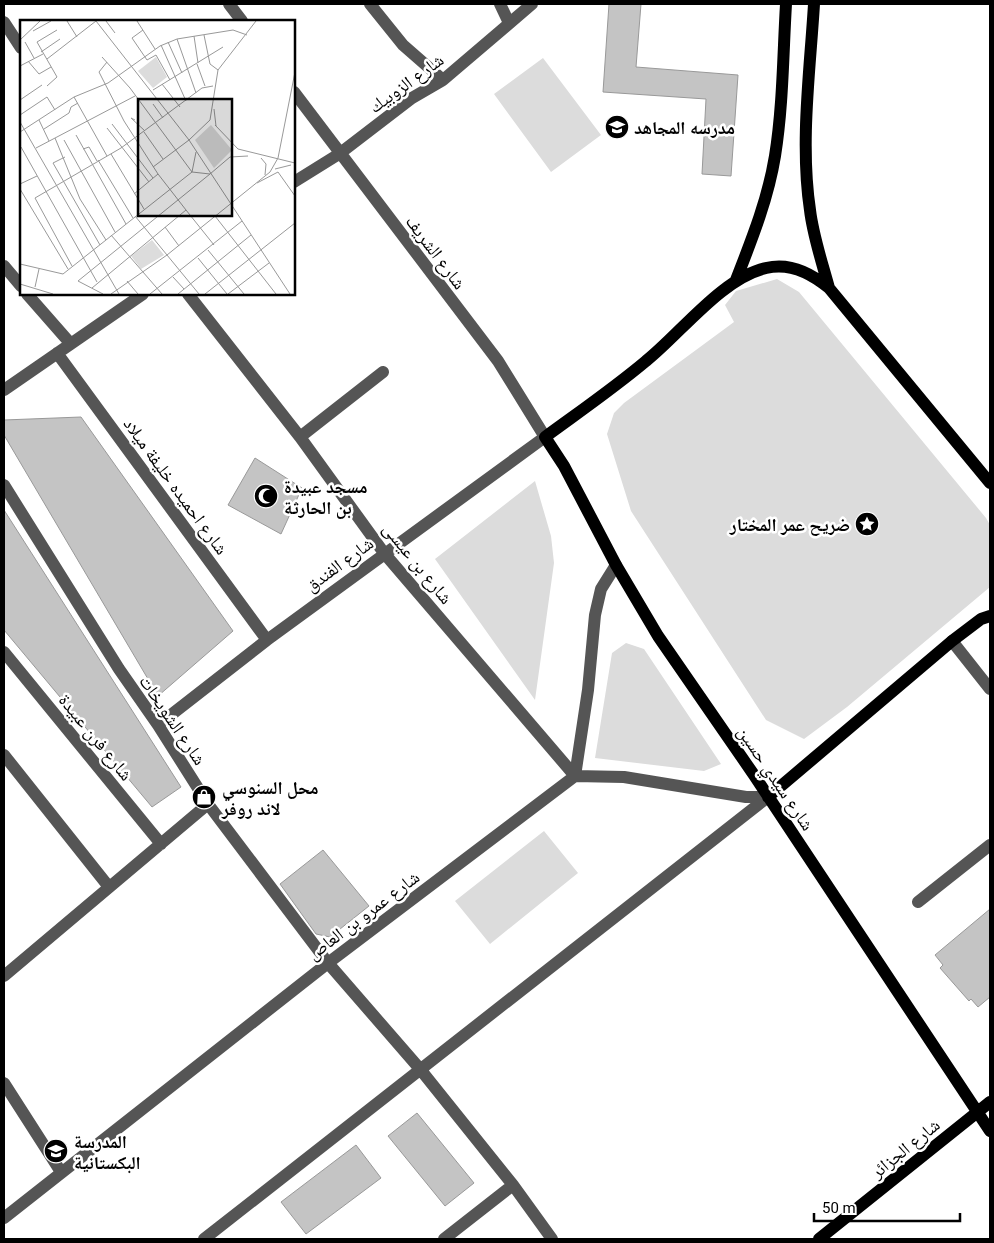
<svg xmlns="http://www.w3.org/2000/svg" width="994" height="1243" font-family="Roboto,'Noto Naskh Arabic',sans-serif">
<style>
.green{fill:#dcdcdc}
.building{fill:#c4c4c4;stroke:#999}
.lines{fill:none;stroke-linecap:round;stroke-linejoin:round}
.minor{stroke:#555;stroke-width:12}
.major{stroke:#000;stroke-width:12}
.labels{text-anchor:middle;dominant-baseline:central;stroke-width:5;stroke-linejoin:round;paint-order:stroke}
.street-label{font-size:18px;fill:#000;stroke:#fff}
.poi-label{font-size:18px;font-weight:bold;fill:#000;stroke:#fff;text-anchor:start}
.inset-road{fill:none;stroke:#999;stroke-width:1}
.view{fill:#000;fill-opacity:0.15;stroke:#000;stroke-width:2.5}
.inset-edge{fill:none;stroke:#000;stroke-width:2.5}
</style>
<rect width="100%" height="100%" fill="#fff"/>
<path class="green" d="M 543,58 L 601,135 L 551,172 L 494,94 Z
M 777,279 L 799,292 L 986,518 L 990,525 L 990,587 L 847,707 L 804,739 L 766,720 L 631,511 L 607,434 L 614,413 L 624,403 L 734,322 L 725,305 L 736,291 Z
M 535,481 L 551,536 L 554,563 L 535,700 L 435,559 Z
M 626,643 L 644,649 L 721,764 L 704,771 L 595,758 L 612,653 Z
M 544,831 L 578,873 L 490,944 L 455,901 Z"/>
<path class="building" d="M 609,4 L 641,4 L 636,67 L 738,75 L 731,176 L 702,174 L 706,99 L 603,92 Z
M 81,417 L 233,631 L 158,696 L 4,435 L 4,420 Z
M 255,458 L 302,488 L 281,534 L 228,505 Z
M 4,510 L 181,787 L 152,807 L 4,630 Z
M 323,850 L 369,906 L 330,937 L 316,934 L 280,884 Z
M 990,909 L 990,997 L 978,1007 L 971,999 L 969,1001 L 940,968 L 943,965 L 935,955 Z
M 417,1113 L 474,1183 L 445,1206 L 388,1136 Z
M 356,1145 L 381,1178 L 306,1234 L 281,1202 Z"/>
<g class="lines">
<path class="minor" d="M 229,4 L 242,21
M 370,4 L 403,45 L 443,80
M 500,4 L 509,23
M 4,22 L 21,48
M 294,182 L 339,154 L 412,98 L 443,80 L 532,4
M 4,266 L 21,286
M 27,294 L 70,343
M 188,294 L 300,437 L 384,553 L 575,776
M 57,353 L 267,640
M 4,390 L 143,294
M 300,437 L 383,372
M 4,485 L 119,669 L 158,725 L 208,804 L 328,963 L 420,1069 L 513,1185
M 952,641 L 990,689
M 4,652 L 161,844
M 158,725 L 267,640 L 545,437 L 498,361 L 294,92
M 4,755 L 109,887
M 575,776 L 624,777 L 746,797 L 768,797
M 918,902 L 990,845
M 4,976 L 208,804
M 4,1083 L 61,1172
M 4,1218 L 328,963 L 575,776 L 588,690 L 595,615 L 601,589 L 616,565
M 204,1239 L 768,797
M 444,1239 L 513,1185 L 552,1239"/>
<path class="major" d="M 814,4 C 810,71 800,143 810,210 C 813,236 822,262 829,288
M 736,280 C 752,239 768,199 775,156 C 783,106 783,54 786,4
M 990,483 L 829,288 C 811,273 790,262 766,268 C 722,278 681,333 646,361 C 614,388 579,412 545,437 L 564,466 L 616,565 L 658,636 L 754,775 L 990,1131
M 768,797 L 952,641 L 981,619 L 990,616
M 819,1239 L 990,1102"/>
</g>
<defs>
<g id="school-disc" transform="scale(1.25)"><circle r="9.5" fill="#000" stroke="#fff"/><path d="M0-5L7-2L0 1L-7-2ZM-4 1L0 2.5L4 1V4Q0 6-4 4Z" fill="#fff"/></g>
<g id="mosque-disc" transform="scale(1.25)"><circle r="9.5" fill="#000" stroke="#fff"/><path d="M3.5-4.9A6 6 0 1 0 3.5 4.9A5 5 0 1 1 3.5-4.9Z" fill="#fff"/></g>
<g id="sight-disc" transform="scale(1.25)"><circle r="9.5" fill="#000" stroke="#fff"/><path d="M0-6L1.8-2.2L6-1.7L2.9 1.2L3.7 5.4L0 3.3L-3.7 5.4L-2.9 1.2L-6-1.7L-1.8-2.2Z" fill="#fff"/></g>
<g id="shop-disc" transform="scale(1.25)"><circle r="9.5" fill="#000" stroke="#fff"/><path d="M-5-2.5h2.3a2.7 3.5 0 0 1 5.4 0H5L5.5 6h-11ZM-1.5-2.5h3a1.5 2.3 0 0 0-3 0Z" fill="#fff"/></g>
</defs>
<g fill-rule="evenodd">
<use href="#school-disc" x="617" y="127"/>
<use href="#mosque-disc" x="266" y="496"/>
<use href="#sight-disc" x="867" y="524"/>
<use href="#shop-disc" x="204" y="797"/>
<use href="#school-disc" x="56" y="1151"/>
</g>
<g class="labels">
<g class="street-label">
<text transform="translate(406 83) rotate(-36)">شارع الزوبيك</text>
<text transform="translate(436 252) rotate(53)">شارع الشريف</text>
<text transform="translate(176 486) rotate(54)">شارع احميده خليفة ميلاد</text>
<text transform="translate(418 563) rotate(51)">شارع بن عيسى</text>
<text transform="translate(339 564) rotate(-36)">شارع الفندق</text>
<text transform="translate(173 720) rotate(56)">شارع الشويخات</text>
<text transform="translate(96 737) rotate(51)">شارع فرن عبيدة</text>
<text transform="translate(776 778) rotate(56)">شارع سيدي حسين</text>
<text transform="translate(363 915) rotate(-37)">شارع عمرو بن العاص</text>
<text transform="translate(905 1148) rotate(-39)">شارع الجزائر</text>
</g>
<g class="poi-label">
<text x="634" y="127">مدرسه المجاهد</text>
<text x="284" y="486">مسجد عبيدة<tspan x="284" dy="21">بن الحارثة</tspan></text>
<text x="850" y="524" text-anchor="end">ضريح عمر المختار</text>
<text x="222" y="787">محل السنوسي<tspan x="222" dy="21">لاند روفر</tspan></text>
<text x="74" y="1141">المدرسة<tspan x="74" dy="21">البكستانية</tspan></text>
</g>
</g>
<g transform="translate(20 20)">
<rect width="275" height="275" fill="#fff"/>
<path d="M 136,37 L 147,57 L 133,68 L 118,51 ZM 191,105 L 212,130 L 194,148 L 175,120 ZM 132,220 L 144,235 L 121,249 L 111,236 Z" fill="#dcdcdc"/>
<path class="inset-road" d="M 47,1 L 57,17M 76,1 L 169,120 L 133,147M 86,1 L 95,13M 117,1 L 135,29M 236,1 L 198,50 L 190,100 L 169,120 L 270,274M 123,10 L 112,18 L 127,40 L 136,35 L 150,60M 13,11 L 31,1M 184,15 L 190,44 L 198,50M 174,16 L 178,43M 157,19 L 176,73M 0,20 L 20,1M 5,22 L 14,38M 148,22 L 162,53M 141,25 L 166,81M 21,32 L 40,19M 82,37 L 110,68 L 172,152M 27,39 L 76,1M 8,41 L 19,54 L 31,47M 87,42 L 79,52 L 104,101 L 138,154 L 166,190M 177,44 L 185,66M 0,46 L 23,34M 142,64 L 160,87M 27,66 L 37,57 L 17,22 L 37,10M 133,70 L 203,27M 54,77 L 87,136M 0,80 L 22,65M 133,84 L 143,98M 194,89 L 196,106M 0,95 L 27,77 L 35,90M 19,100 L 29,121M 115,100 L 111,98 L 125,111M 0,102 L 99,274M 92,104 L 133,158M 195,105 L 218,129 L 275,143M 87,108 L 129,162M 24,109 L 49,93 L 51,87 L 58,83M 0,112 L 54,77 L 88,63 L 140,26 L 157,19 L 213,10 L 227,15M 124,112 L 143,139M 56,115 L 106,204M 35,118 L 60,179 L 86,220M 44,120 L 95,212M 1,127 L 77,262M 16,128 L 115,76M 63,129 L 69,127 L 77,141M 91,134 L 124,189M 45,137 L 33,143 L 80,225M 241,138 L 246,144 L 245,155M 78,140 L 113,198M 255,149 L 271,145M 172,152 L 190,154M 190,154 L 210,137 L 228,136M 237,163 L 258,152 L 275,176M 0,164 L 17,156M 0,169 L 48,249M 114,174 L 138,154M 115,196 L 179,274M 195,196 L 256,274M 145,207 L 159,226M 91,215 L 142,274M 188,230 L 224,274M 178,238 L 207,274M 0,244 L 43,254 L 172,152 L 176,132M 52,246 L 15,178 L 101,128 L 182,68 L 193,66M 153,257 L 164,269M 107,261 L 118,274M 0,264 L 33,274M 15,267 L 19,249M 72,268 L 166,190 L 194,225M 83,274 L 58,261 L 190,154M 91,274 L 147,235 L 250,152 L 258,138 L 275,52M 130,274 L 222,201M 158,274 L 231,215M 185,274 L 275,203M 208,274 L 249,243"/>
<path class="view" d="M 118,79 L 212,79 L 212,196 L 118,196 Z"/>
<rect width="275" height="275" class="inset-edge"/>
</g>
<rect width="994" height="1243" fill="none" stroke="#000000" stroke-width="10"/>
<path d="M814 1213v8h146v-8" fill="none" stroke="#000000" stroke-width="2.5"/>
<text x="822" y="1213" font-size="15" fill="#000000" stroke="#ffffff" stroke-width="4" paint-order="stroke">50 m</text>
</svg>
